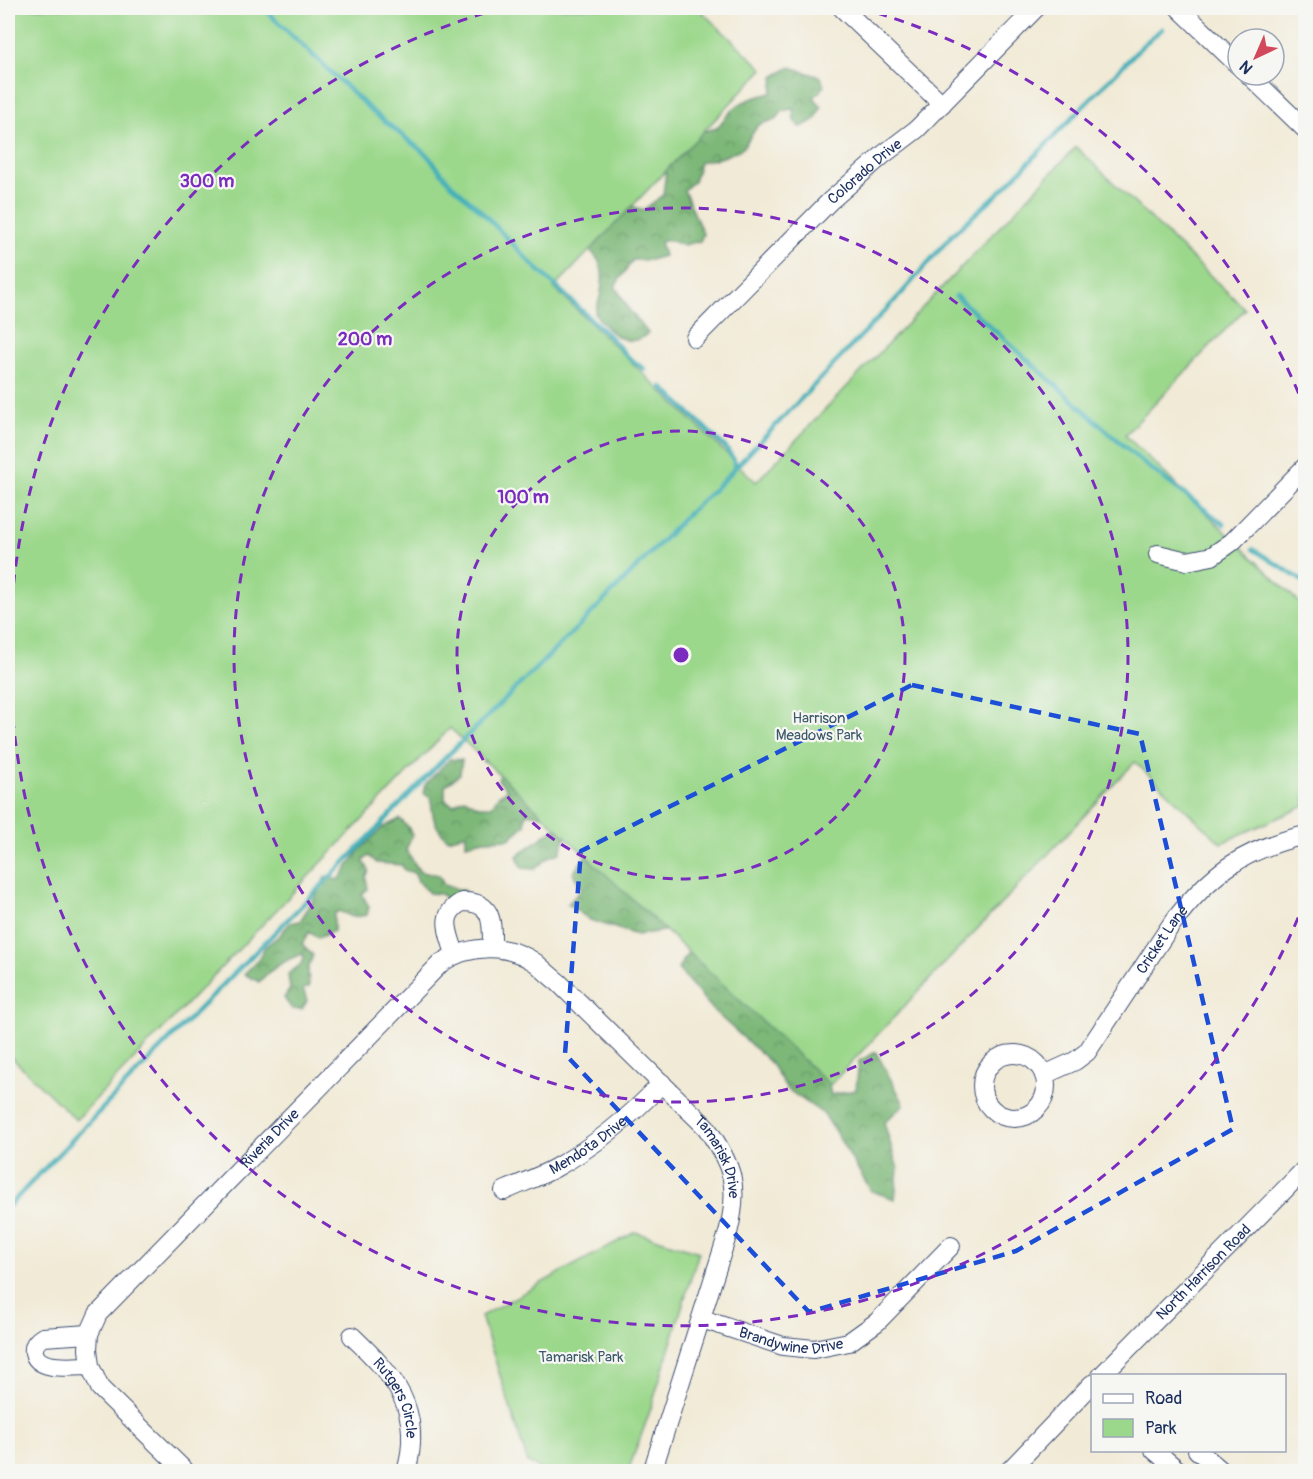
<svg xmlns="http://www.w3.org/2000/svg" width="1313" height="1479" font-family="Pangolin,sans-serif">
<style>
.forest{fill:url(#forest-crowns);stroke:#4c746b;stroke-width:1.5}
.park{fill:#9cd88c;stroke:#5c8475;stroke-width:1.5}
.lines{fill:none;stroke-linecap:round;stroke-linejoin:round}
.stream{stroke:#3fafb9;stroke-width:4.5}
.minor-casing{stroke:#3b4b70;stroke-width:20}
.minor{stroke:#fff;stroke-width:18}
.marked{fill:none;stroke:#1d4ed8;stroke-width:4.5;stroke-dasharray:12 8;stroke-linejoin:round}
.ring{fill:none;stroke:#7b2cbf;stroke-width:3;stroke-dasharray:10 8}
.labels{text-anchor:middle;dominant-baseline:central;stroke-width:4.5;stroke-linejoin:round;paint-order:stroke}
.street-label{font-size:15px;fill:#1b2f5e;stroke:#f6f6f2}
.park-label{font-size:15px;fill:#3b596a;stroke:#f6f6f2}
.centre{fill:#7b2cbf;stroke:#f6f6f2;stroke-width:3}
.ring-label{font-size:18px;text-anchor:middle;font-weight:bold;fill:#7b2cbf;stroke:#f6f6f2;stroke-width:4.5;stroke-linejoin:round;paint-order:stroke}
</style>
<defs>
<pattern id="forest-crowns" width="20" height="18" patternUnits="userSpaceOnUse" patternTransform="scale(1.5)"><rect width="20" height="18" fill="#7db878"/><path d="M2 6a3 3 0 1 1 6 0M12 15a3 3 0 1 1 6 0" fill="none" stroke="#669666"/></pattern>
</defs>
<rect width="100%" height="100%" fill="#f6f6f2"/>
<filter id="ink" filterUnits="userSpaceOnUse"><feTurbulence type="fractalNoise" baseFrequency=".0167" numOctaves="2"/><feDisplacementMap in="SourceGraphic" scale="12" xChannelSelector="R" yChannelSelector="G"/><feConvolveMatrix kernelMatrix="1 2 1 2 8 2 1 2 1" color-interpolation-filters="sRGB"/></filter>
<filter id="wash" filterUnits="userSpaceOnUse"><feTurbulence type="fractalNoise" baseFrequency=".008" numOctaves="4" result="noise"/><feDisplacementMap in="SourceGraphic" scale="24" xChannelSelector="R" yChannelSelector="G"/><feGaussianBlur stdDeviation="1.35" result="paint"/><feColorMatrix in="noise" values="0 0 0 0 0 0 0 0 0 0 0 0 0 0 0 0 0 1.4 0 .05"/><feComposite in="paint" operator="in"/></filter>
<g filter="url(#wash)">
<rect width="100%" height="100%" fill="#f1ead6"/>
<path class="forest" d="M 790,67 L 821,77 L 824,87 L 814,97 L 821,107 L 816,119 L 801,127 L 794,121 L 793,108 L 782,112 L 776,119 L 758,125 L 743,148 L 723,157 L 700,162 L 694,181 L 684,190 L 703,234 L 700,241 L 683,245 L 668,240 L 660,242 L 664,256 L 650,260 L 633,260 L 615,286 L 629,310 L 648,333 C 628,352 607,331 595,313 C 601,297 607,276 598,260 C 594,253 586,247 581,242 L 622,203 L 643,210 L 663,195 L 671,132 L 693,134 L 717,128 C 735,104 741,100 772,93 L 774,77 Z
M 658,608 L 669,614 L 667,631 C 650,635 641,644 630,656 L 617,651 L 614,664 L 598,672 L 603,678 L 598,688 L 576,699 L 570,717 L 554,719 C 551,728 553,734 552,743 C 550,759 535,772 522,781 L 520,790 L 532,793 L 544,776 L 561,767 C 578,775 587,783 596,801 L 568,829 L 560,853 L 550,856 L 535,869 L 522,868 L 517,856 L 559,825 L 553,817 L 526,813 L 525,825 L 509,839 L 484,840 L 466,844 L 466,834 L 448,839 C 434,828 432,815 431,798 L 423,793 L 425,785 L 450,759 L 462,760 L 460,774 L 445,786 L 445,800 L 453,805 L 465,798 L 478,806 L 492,806 L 498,796 L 508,790 L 498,780 L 504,766 L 500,760 L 496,763 L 483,762 L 483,750 L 489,745 L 473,721 L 477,713 L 489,707 L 501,718 L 493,730 L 499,739 L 521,736 L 534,728 L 532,701 L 540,688 L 555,689 L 555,678 L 563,670 L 588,667 L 588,651 L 594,644 L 606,644 L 614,615 L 632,610 L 648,615 Z
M 400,819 L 408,827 L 412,835 L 406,850 L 420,872 L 439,875 L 444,885 L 465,891 L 460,899 L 449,902 L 441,894 L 429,893 L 418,881 L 414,873 L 404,870 L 402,865 L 377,863 L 369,856 L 363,861 L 369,870 L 366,878 L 368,889 L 362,894 L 369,907 L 367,915 L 353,917 L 339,911 L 334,914 L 334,931 L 318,938 L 309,932 L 302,944 L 313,955 L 308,969 L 309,987 L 303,989 L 307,1001 L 302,1009 L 292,1009 L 284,998 L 290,989 L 288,974 L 300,965 L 304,958 L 302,954 C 284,960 271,968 259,982 L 244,974 L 257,961 L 265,947 L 280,935 L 290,923 L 300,921 C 309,906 319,894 325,877 L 339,880 L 358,852 L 383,827 Z
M 598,839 L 823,1060 L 831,1095 L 856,1090 L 859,1061 L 876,1052 L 904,1104 L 884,1123 L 898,1169 L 895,1199 L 871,1191 L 825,1115 L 787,1089 L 770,1062 L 715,1012 L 678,969 L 695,941 L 675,929 L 637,935 L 590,920 L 568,904 L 582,889 L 573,873 Z"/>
<path class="park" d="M 8,8 L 708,8 L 703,13 L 763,69 L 554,288 L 756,482 L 1076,147 L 1245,309 L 1125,435 L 1305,608 L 1305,806 L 1221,843 L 1135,762 L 830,1085 L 450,728 L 76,1120 L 8,1054 Z
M 635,1232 L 699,1252 L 649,1414 L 628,1471 L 545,1471 L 528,1463 L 481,1316 Z"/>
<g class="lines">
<path class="stream" d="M 263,8 L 373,112 L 427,155 L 451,184 L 480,210 L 531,263 L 609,336 L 628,357 L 644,369
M 956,296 L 1142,462 L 1224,524
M 734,469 L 902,293 L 952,235 L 1004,188 L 1144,44 L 1162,29
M 1253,549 L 1306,583
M 8,1207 C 119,1090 232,975 346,861 C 380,826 413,790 447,756 C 526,678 606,601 682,520 C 699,502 719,487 734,469 L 734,460 L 726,448 L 662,387"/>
</g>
</g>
<g filter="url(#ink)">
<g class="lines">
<g class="minor-casing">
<g id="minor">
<path d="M 842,8 L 942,104"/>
<path d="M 1179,8 L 1238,65"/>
<path d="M 1249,75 L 1306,130"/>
<path id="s1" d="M 695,338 L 830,201 L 884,154 L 917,129 L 1036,8"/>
<path d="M 1158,554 L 1187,561 L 1212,556 L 1232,542 L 1306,466"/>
<path d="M 455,954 C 449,933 438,915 462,902 C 494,901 492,923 492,947"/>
<circle cx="1014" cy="1086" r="32"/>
<path id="s2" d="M 1044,1075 L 1075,1061 L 1087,1052 L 1171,925 C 1209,874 1243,849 1306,835"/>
<path id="s3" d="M 504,1191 C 521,1183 539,1177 555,1168 C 595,1146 631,1116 662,1083"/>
<path id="s4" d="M 702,1319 L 783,1346 L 814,1349 L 849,1342 L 877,1322 L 951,1246"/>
<path d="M 89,1334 L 43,1337 C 38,1340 33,1345 34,1352 C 37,1372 75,1366 90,1366"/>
<path id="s5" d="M 352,1336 C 394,1376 424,1409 406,1472"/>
<path id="s6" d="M 1101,1376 L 1306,1168"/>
<path d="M 1154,1450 L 1180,1472"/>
<path d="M 1197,1450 L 1223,1472"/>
<path id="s7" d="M 186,1472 L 100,1388 L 90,1366 L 88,1349 L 89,1334 L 98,1314 L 441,963 C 470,944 507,943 536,963 C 543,969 550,976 558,982 L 706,1127 C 733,1166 740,1186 728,1233 L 652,1472"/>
<path d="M 1008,1472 L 1092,1384"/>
</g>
</g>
<use href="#minor" class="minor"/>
</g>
</g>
<path class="marked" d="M 912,685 L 1140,734 L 1233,1129 L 1016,1251 L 809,1312 L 565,1054 L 581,851 Z"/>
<g class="ring">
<circle cx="681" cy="655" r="224"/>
<circle cx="681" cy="655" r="447"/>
<path d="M1305 901A671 671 0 1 1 502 8M860 8A671 671 0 0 1 1305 409"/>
</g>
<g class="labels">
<g class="street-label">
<text stroke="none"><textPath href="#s1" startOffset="238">Colorado Drive</textPath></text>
<text stroke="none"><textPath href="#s2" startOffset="184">Cricket Lane</textPath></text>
<text stroke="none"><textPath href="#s7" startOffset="444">Riveria Drive</textPath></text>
<text stroke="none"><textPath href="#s3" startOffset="96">Mendota Drive</textPath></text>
<text stroke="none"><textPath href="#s7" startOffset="1059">Tamarisk Drive</textPath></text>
<text stroke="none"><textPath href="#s6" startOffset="146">North Harrison Road</textPath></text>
<text stroke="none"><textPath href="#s4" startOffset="93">Brandywine Drive</textPath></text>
<text stroke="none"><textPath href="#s5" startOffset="78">Rutgers Circle</textPath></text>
</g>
<g class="park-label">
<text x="819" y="718">Harrison<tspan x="819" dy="17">Meadows Park</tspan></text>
<text x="581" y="1357">Tamarisk Park</text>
</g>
</g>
<circle cx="681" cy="655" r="9" class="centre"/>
<g class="ring-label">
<text x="207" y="187">300 m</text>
<text x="365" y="345">200 m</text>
<text x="523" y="503">100 m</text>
</g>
<rect width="1313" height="1479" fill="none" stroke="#f6f6f2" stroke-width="30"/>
<rect x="1091" y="1374" width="195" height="78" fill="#f6f6f2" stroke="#9ea6b7" stroke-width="1.5"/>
<rect x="1103" y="1394" width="30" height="9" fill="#ffffff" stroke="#9ea6b7" stroke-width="1.5"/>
<text x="1145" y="1404" font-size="18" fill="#1b2f5e">Road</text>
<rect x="1103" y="1419" width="30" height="18" fill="#9cd88c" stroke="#9ea6b7" stroke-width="1.5"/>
<text x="1145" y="1434" font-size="18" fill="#1b2f5e">Park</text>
<g transform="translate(1256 57) rotate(224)"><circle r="28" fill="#f6f6f2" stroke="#9ea6b7" stroke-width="1.5"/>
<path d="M0-4.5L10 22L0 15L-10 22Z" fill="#d1495b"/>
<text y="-9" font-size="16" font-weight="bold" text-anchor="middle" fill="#1b2f5e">N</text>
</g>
</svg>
